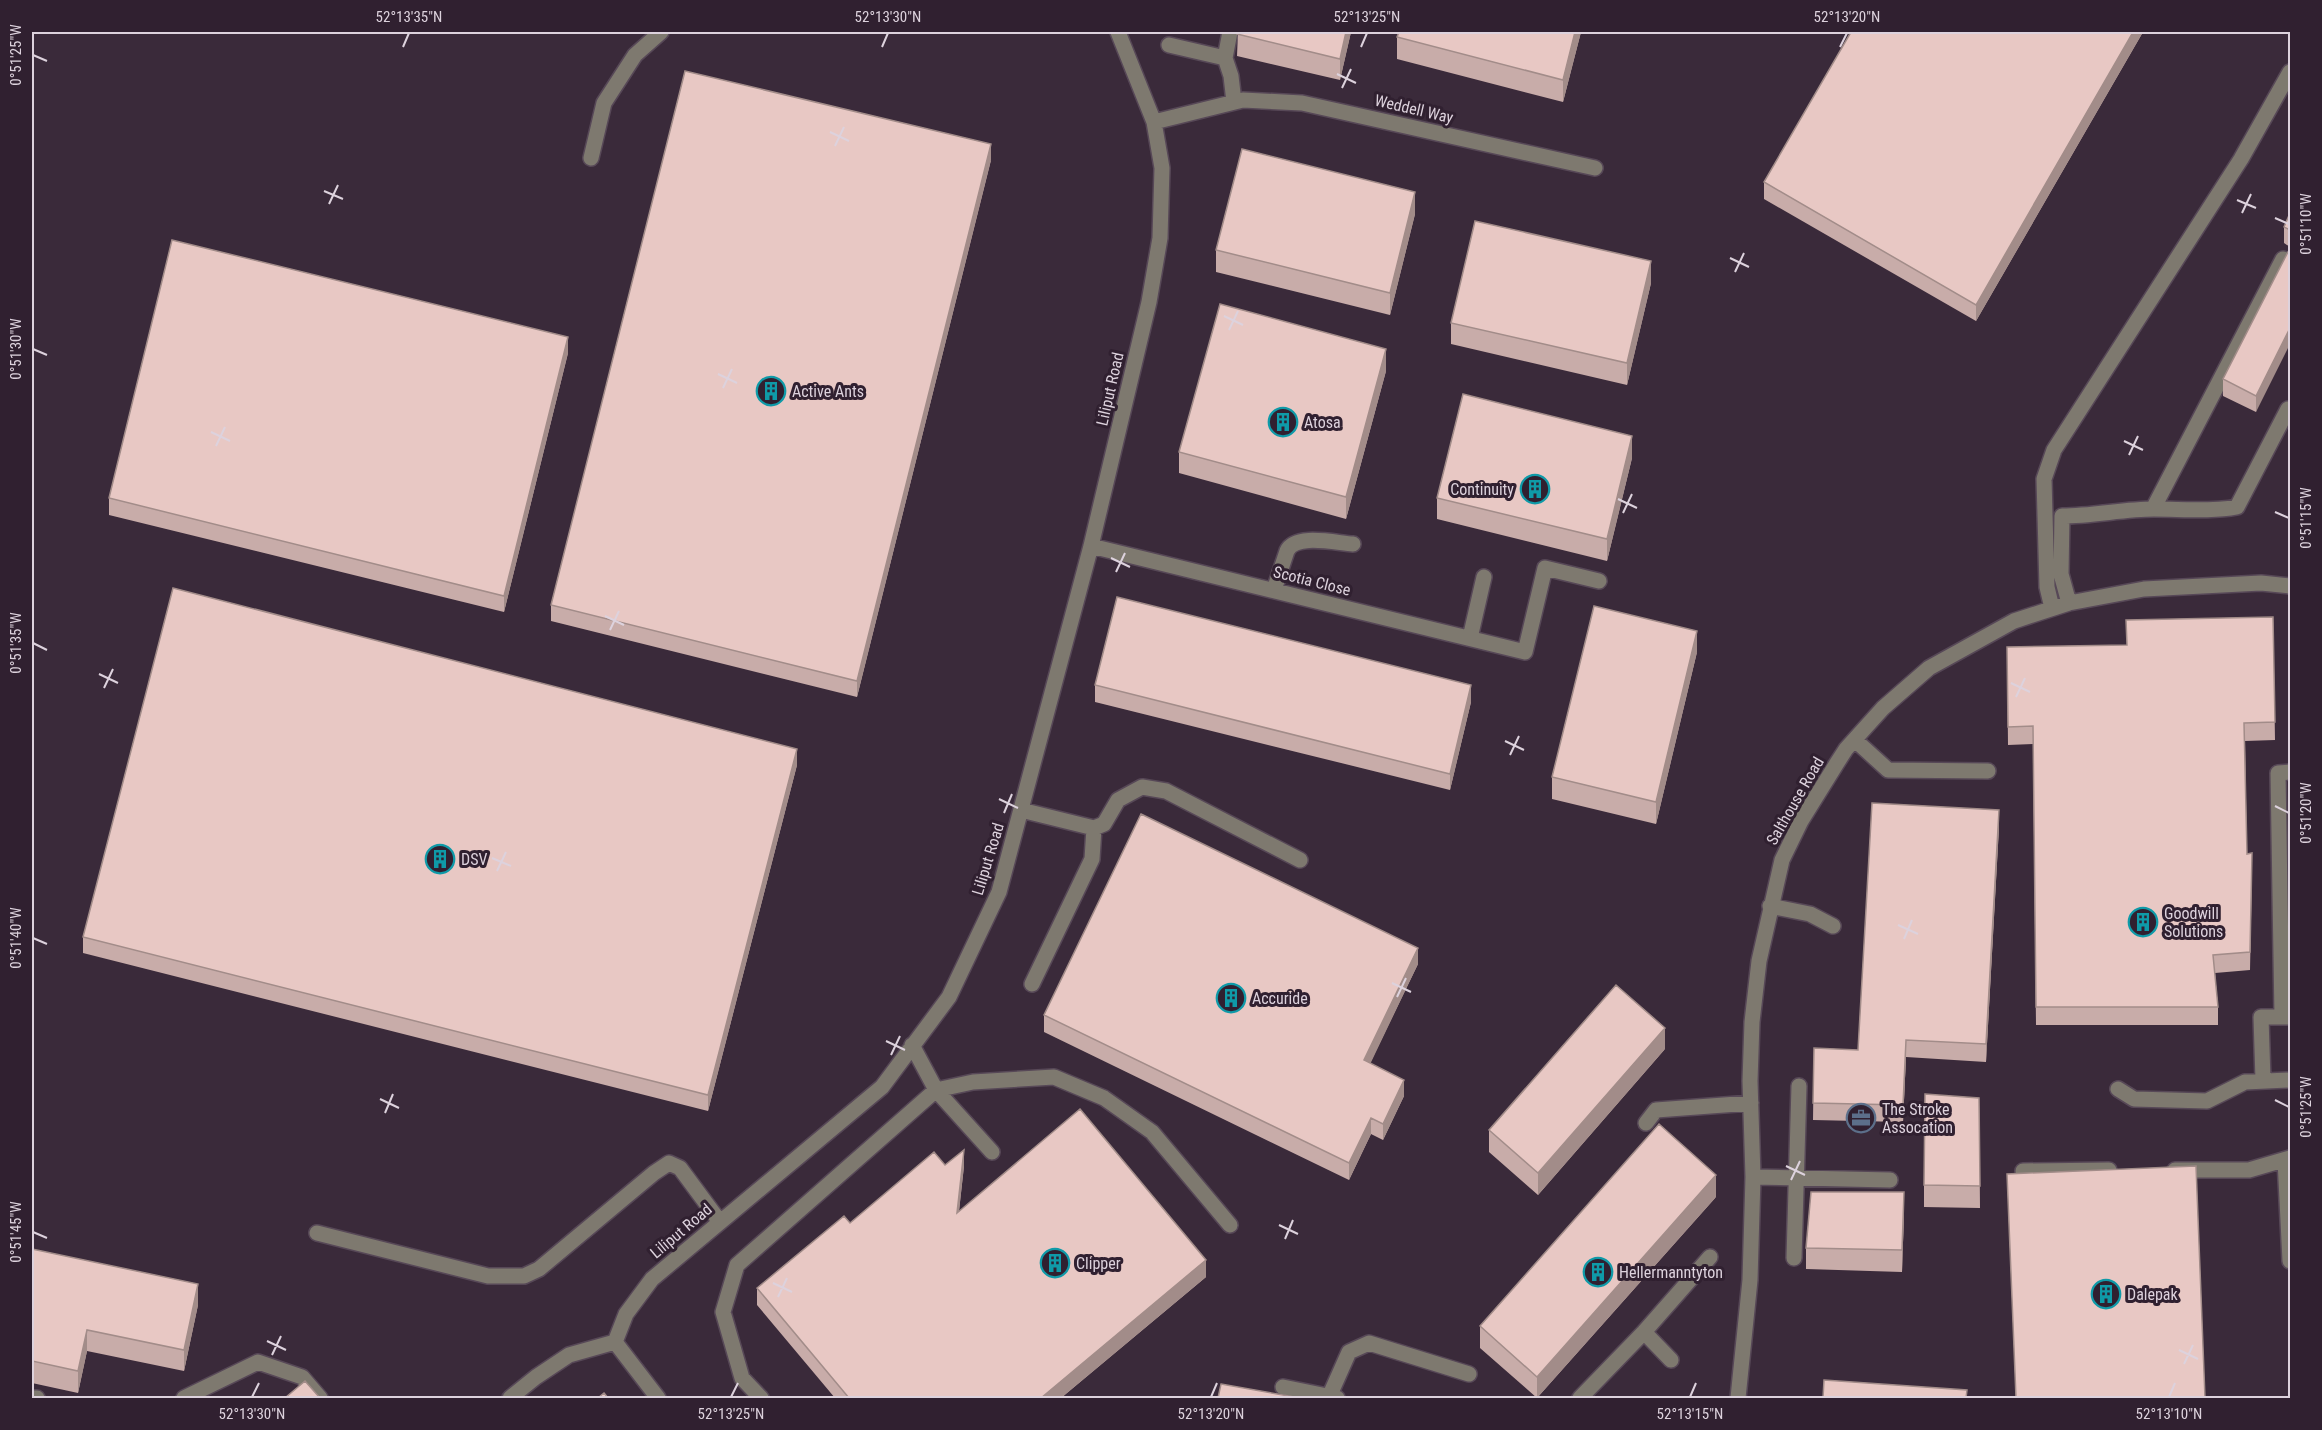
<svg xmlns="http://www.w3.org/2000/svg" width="2322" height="1430" font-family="'Roboto Condensed',sans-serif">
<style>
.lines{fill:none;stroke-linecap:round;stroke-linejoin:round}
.minor-casing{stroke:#574857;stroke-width:18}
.minor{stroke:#7e796f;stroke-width:15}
.wall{fill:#c8aca9}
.shaded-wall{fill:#a28c89}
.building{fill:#e8c8c4;stroke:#a28c89;stroke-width:1.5}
.ticks{fill:none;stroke:#ddd2dd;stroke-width:2}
.labels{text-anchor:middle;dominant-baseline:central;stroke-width:6;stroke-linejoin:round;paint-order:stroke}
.street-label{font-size:16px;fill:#ddd2dd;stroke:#302030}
.poi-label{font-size:16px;fill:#ddd2dd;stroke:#302030;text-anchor:start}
.neatline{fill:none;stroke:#ddd2dd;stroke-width:2}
.ticks-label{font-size:15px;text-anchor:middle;fill:#ddd2dd}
</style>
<rect width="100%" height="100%" fill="#3a2a3a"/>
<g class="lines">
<g class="minor-casing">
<path id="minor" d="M 1230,32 L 1225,58 L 1231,76 L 1234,102
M 1169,45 L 1225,58
M 1154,122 L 1243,100 L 1302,103 L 1595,168
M 591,158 L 604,103 L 635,55 L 661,32
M 2153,509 L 2283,259
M 1091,546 L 1525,652 L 1545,568 L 1599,581
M 1274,590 L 1287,551 C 1295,533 1336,543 1353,544
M 2069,603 L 2061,574 L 2062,516 C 2093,516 2124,509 2154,509 C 2182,509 2210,512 2237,507 L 2288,409
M 2052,608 L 2047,587 L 2044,479 L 2054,450 L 2241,159 L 2290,72
M 1470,638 L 1484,577
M 1855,740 L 1888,770 L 1988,771
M 1021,810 L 1094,828 L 1104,824 L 1118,800 L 1142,787 L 1166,791 L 1300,860
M 1770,906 L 1810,914 L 1833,926
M 1032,984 L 1092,859 L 1094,828
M 2282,1017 L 2278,773 L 2290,772
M 912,1045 L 936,1090 L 992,1152
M 2263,1080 L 2261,1017 L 2290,1017
M 2118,1089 L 2134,1099 L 2207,1101 L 2245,1082 L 2290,1080
M 1646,1123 L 1656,1110 L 1751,1103
M 2285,1160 L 2290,1261
M 2175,1170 L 2249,1170 L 2290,1158
M 2023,1171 L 2109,1170
M 1753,1177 L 1890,1180
M 317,1233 L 488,1276 L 524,1276 L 539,1269 L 654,1173 L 669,1163 L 680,1168 L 720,1222
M 1794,1258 L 1799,1086
M 1644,1332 L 1671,1360
M 615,1342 L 658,1398
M 1283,1387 L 1337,1398
M 1329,1397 L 1349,1352 L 1369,1343 L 1469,1374
M 32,1398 L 37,1398
M 184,1398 L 258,1362 L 302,1377 L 320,1398
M 510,1398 L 536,1377 L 569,1355 L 615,1342 L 626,1314 L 652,1279 L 882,1087 L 949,997 L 999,892 L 1091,546 L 1149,302 L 1160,238 L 1162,168 L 1154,122 L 1118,32
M 761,1398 L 742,1378 L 723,1312 L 737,1265 L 936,1090 L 973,1082 L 1054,1077 L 1104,1098 L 1152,1132 L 1230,1225
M 1580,1398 L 1644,1332 L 1710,1257
M 1738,1398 L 1750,1280 L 1753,1177 L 1750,1081 L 1752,1022 L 1759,961 L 1782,860 L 1801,821 L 1837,763 L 1846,749 L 1883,708 L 1929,668 L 2014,621 L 2069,603 L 2144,589 L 2261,583 L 2290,586"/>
</g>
<use href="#minor" class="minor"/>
</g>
<path class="wall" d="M 1238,32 L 1351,32 L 1340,80 L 1237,56 Z
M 1399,32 L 1581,32 L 1563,102 L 1397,59 L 1397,37 Z
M 1851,32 L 2143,32 L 1976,321 L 1764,199 L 1764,182 Z
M 991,160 L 857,697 L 551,621 L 551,605 Z
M 2290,213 L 2290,247 L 2284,243 L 2284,227 Z
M 1415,214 L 1390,315 L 1216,272 L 1216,250 Z
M 2290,248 L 2256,412 L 2223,396 L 2223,379 Z
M 1651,283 L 1627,385 L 1451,344 L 1451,323 Z
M 568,353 L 504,612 L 109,515 L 109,498 Z
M 1386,371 L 1346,519 L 1179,473 L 1179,452 Z
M 1632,458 L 1607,561 L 1437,519 L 1437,498 Z
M 2273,617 L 2275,740 L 2245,741 L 2247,854 L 2252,871 L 2250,970 L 2215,973 L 2218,1007 L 2218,1025 L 2036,1025 L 2033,744 L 2008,745 L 2007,647 L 2127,645 Z
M 1697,652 L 1656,824 L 1552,799 L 1552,777 Z
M 1095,685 L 1471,702 L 1450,790 L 1095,702 Z
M 797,765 L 708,1111 L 83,953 L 83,937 Z
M 1999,827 L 1986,1062 L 1906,1057 L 1903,1122 L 1813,1120 L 1814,1048 L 1858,1050 Z
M 1418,964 L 1370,1063 L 1404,1096 L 1383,1140 L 1371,1134 L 1349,1180 L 1044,1032 L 1044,1015 Z
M 1665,1049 L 1538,1195 L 1489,1152 L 1489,1130 Z
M 1979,1098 L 1980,1208 L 1924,1207 L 1924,1185 Z
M 945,1165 L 964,1166 L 959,1211 L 1206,1277 L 1061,1398 L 835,1398 L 757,1305 L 757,1288 L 850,1223 Z
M 2007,1174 L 2205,1398 L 2016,1398 Z
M 1716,1197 L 1537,1398 L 1480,1348 L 1480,1326 Z
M 1904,1213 L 1902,1272 L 1806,1269 L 1806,1248 Z
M 32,1249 L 198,1305 L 184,1371 L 87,1351 L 78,1393 L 32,1383 Z"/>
<path class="shaded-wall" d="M 1346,32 L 1351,32 L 1340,80 L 1340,59 Z
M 1575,32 L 1581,32 L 1563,102 L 1563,80 Z
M 2133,32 L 2143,32 L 1976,321 L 1976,305 Z
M 991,144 L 991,160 L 857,697 L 857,681 Z
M 1415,192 L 1415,214 L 1390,315 L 1390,293 Z
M 1651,261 L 1651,283 L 1627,385 L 1627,363 Z
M 2290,328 L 2290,344 L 2256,412 L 2256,396 Z
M 568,337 L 568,353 L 504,612 L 504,596 Z
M 1386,349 L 1386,371 L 1346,519 L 1346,497 Z
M 1632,436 L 1632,458 L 1607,561 L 1607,539 Z
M 1697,631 L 1697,652 L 1656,824 L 1656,802 Z
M 1471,685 L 1471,702 L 1450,790 L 1450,774 Z
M 797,749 L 797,765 L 708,1111 L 708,1095 Z
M 1999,810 L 1999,827 L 1986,1062 L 1986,1044 Z
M 1418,948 L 1418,964 L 1364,1077 L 1364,1060 Z
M 1665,1028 L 1665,1049 L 1538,1195 L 1538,1173 Z
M 1906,1040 L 1906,1057 L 1903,1122 L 1903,1105 Z
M 1404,1080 L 1404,1096 L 1383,1140 L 1383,1124 Z
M 1371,1118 L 1371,1134 L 1349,1180 L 1349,1163 Z
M 964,1150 L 964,1166 L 957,1229 L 957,1213 Z
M 1716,1175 L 1716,1197 L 1537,1398 L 1537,1377 Z
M 1904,1192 L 1904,1213 L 1902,1272 L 1902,1250 Z
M 1206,1260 L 1206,1277 L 1061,1398 L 1041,1398 Z
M 198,1284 L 198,1305 L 184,1371 L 184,1350 Z
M 87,1330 L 87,1351 L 78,1393 L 78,1371 Z"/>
<path class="building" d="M 1238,32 L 1346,32 L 1340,59 L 1237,34 Z
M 1399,32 L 1575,32 L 1563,80 L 1397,37 Z
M 1851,32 L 2133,32 L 1976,305 L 1764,182 Z
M 685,71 L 991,144 L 857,681 L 551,605 Z
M 1242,149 L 1415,192 L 1390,293 L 1216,250 Z
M 2290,213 L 2290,230 L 2284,227 Z
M 1475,221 L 1651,261 L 1627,363 L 1451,323 Z
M 172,240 L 568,337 L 504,596 L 109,498 Z
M 2290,248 L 2290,328 L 2256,396 L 2223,379 Z
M 1220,304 L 1386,349 L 1346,497 L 1179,452 Z
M 1463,394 L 1632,436 L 1607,539 L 1437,498 Z
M 173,588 L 797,749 L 708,1095 L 83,937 Z
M 1117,597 L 1471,685 L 1450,774 L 1095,685 Z
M 1594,606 L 1697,631 L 1656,802 L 1552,777 Z
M 2273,617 L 2275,722 L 2244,723 L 2247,854 L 2252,853 L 2250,952 L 2213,955 L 2218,1007 L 2036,1007 L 2033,726 L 2008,727 L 2007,647 L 2127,645 L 2126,620 Z
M 1872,803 L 1999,810 L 1986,1044 L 1906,1040 L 1903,1105 L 1813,1103 L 1814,1048 L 1858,1050 Z
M 1141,814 L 1418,948 L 1364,1060 L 1404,1080 L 1383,1124 L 1371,1118 L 1349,1163 L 1044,1015 Z
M 1616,985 L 1665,1028 L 1538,1173 L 1489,1130 Z
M 1925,1094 L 1979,1098 L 1980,1186 L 1924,1185 Z
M 1080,1109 L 1206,1260 L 1041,1398 L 849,1398 L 757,1288 L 844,1216 L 850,1223 L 934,1152 L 945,1165 L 964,1150 L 957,1213 Z
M 1659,1124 L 1716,1175 L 1537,1377 L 1480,1326 Z
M 2196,1166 L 2205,1398 L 2016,1398 L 2007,1174 Z
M 1811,1192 L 1904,1192 L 1902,1250 L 1806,1248 Z
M 32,1249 L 198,1284 L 184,1350 L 87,1330 L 78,1371 L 32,1361 Z
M 1824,1380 L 1967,1390 L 1966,1398 L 1823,1398 Z
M 305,1381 L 320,1398 L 285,1398 Z
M 1221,1384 L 1300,1398 L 1218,1398 Z
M 604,1393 L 608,1398 L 598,1398 Z"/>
<path class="ticks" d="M 403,47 L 409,33M 882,47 L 888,33M 1361,47 L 1367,33M 1840,47 L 1847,33M 33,55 L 47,61M 1337,74 L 1356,83M 1342,88 L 1351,69M 830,132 L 849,141M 835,146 L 844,127M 324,191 L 343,199M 2237,200 L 2256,208M 329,204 L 338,185M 2242,213 L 2251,194M 2275,218 L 2289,224M 1730,258 L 1749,267M 1735,272 L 1744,253M 1224,316 L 1243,325M 1229,330 L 1238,311M 33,349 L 47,355M 718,374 L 737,383M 723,388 L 732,369M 211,432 L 230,441M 2124,441 L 2143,450M 216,446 L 225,427M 2129,455 L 2138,436M 1618,499 L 1637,508M 2275,512 L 2289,518M 1623,513 L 1632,494M 1111,558 L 1130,567M 1116,572 L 1125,553M 605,616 L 624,625M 610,630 L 619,611M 33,643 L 47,650M 99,674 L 118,683M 2011,683 L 2030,692M 104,688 L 113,669M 2016,697 L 2025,678M 1505,741 L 1524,750M 1510,755 L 1519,736M 999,799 L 1018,808M 2275,806 L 2289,813M 1004,813 L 1012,794M 492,858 L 511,866M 497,871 L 506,852M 1898,925 L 1918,934M 33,938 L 47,944M 1904,939 L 1912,920M 1392,983 L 1411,992M 1397,997 L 1406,978M 886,1041 L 905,1050M 891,1055 L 900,1036M 380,1099 L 399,1108M 2275,1100 L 2289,1107M 385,1113 L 393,1094M 1786,1166 L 1805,1175M 1791,1180 L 1800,1161M 1279,1225 L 1298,1234M 33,1232 L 47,1238M 1285,1239 L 1293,1220M 773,1283 L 792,1292M 778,1297 L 787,1278M 267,1341 L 286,1350M 2179,1350 L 2198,1359M 272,1355 L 281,1336M 2184,1364 L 2193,1345M 252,1397 L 259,1383M 731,1397 L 738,1383M 1211,1397 L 1217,1383M 1690,1397 L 1696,1383M 2169,1397 L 2175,1383"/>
<defs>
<g id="building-ring" transform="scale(1.5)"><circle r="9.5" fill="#302030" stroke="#0f9aa8" stroke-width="1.5"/><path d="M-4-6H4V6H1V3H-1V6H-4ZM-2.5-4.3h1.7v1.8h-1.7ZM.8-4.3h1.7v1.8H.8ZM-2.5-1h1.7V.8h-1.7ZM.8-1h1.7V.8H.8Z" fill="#0f9aa8"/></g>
<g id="office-ring" transform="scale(1.5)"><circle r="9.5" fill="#302030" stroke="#5c6f8a" stroke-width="1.5"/><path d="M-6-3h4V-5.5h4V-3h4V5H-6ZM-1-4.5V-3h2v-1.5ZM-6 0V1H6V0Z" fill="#5c6f8a"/></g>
</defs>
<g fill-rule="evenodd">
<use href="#building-ring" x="771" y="391"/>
<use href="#building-ring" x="1283" y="422"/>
<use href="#building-ring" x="1535" y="489"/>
<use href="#building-ring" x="440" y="859"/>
<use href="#building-ring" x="2143" y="922"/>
<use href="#building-ring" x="1231" y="998"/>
<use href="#office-ring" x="1861" y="1118"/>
<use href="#building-ring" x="1055" y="1263"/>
<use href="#building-ring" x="1598" y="1272"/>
<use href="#building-ring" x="2106" y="1294"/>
</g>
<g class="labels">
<g class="street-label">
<text transform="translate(1414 109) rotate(13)">Weddell Way</text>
<text transform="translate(1110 389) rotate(-77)">Liliput Road</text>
<text transform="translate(1312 581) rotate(14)">Scotia Close</text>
<text transform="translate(1795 801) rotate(-60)">Salthouse Road</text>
<text transform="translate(988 859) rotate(-73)">Liliput Road</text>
<text transform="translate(681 1231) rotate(-40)">Liliput Road</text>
</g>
<g class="poi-label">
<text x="792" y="391">Active Ants</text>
<text x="1304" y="422">Atosa</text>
<text x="1514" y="489" text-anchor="end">Continuity</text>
<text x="461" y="859">DSV</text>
<text x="2164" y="913">Goodwill<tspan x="2164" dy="18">Solutions</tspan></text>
<text x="1252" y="998">Accuride</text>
<text x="1882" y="1109">The Stroke<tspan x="1882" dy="18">Assocation</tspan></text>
<text x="1076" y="1263">Clipper</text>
<text x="1619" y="1272">Hellermanntyton</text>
<text x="2127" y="1294">Dalepak</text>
</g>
</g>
<rect width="2322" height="1430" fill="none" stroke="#302030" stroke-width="66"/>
<rect x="33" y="33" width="2256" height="1364" class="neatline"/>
<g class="ticks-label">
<text x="409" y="22">52°13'35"N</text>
<text x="888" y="22">52°13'30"N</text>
<text x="1367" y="22">52°13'25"N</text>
<text x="1847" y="22">52°13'20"N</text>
<text transform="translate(16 55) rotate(-90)" y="5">0°51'25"W</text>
<text transform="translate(2306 224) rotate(-90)" y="5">0°51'10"W</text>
<text transform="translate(16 349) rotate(-90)" y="5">0°51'30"W</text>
<text transform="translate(2306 518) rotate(-90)" y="5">0°51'15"W</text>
<text transform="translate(16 643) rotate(-90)" y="5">0°51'35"W</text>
<text transform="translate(2306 813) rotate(-90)" y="5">0°51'20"W</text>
<text transform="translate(16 938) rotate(-90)" y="5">0°51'40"W</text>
<text transform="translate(2306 1107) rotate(-90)" y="5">0°51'25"W</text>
<text transform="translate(16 1232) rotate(-90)" y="5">0°51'45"W</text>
<text x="252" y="1419">52°13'30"N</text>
<text x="731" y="1419">52°13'25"N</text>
<text x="1211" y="1419">52°13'20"N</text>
<text x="1690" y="1419">52°13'15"N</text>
<text x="2169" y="1419">52°13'10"N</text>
</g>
</svg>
